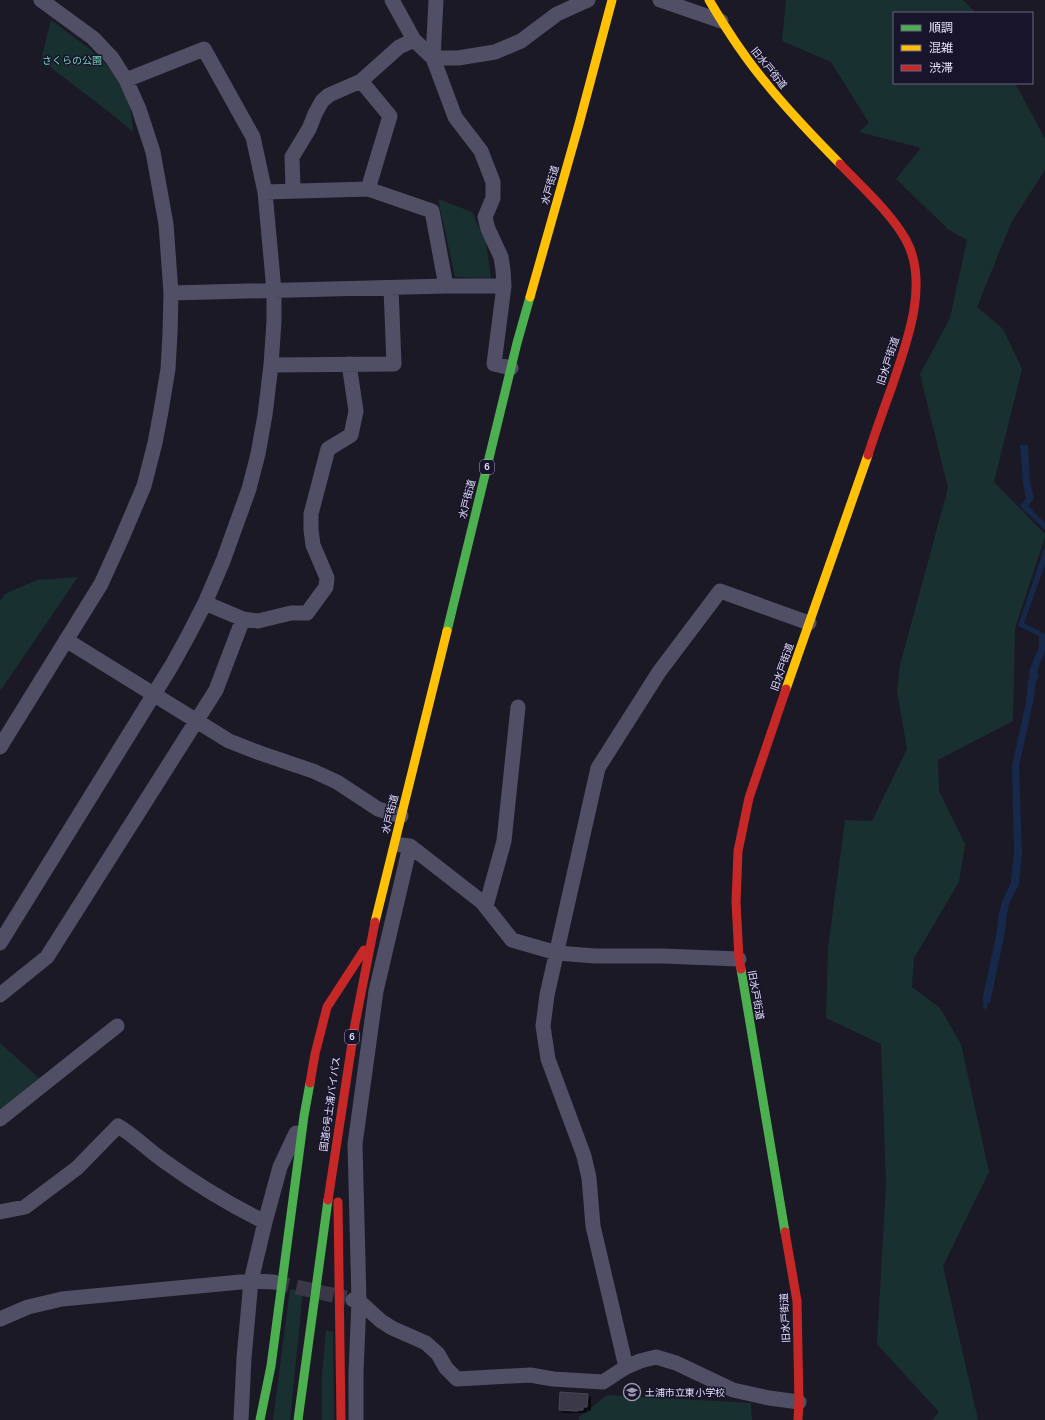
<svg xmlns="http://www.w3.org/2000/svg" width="1045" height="1420" font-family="Raleway,'Noto Sans JP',sans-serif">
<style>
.green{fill:#193031}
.water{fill:#16294a}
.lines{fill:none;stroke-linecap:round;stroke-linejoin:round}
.stream{stroke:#16294a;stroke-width:4}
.building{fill:#3b3847;stroke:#494558;filter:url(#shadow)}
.street-tunnel{stroke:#3a3746;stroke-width:15;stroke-dasharray:15 8;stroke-linecap:butt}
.street{stroke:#504f65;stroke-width:15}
.fast{stroke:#4caf50;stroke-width:9}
.slow{stroke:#ffc107;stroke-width:9}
.jam{stroke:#c62828;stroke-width:9}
.labels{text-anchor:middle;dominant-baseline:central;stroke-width:3;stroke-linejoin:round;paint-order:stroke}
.shield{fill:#18142b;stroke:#a7a4bd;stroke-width:1}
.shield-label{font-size:9px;font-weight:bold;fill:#e4e1fc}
.park-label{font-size:10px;fill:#72d7bc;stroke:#18142b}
.street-label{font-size:10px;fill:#e4e1fc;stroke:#18142b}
.poi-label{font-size:10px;fill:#e4e1fc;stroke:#18142b;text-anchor:start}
</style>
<defs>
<filter id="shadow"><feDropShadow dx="3.5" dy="3.5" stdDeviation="0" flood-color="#0009"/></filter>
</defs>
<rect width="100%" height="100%" fill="#1c1926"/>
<path class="green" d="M 786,0 L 963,0 L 976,13 L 894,13 L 894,83 L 1015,83 L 1045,139 L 1045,170 L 1011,223 L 977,307 L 1003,329 L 1022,369 L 994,482 L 1045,534 L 1045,537 L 1015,628 L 1013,721 L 938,760 L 939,791 L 965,844 L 959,882 L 914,958 L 912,987 L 940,1008 L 961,1044 L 989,1172 L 943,1266 L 978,1420 L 932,1420 L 939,1412 L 877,1344 L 886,1184 L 881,1044 L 826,1018 L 828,948 L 845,820 L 872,821 L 907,749 L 897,691 L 900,665 L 948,488 L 920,374 L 950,318 L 967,240 L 949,230 L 896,179 L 921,148 L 859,132 L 869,123 L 831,62 L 782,41 Z
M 51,20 L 91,50 L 109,67 L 128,99 L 132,119 L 133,132 L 109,112 L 41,60 Z
M 438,199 L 472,212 L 486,243 L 491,278 L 455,277 Z
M 78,577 L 0,691 L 0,601 L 5,594 L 37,580 Z
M 0,1043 L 40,1079 L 0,1111 Z
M 290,1289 L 303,1291 L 290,1420 L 273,1420 Z
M 326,1330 L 333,1332 L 334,1420 L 322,1420 L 322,1376 Z
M 607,1395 L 751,1403 L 752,1420 L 579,1420 L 578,1418 Z"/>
<path class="water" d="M 1020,445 L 1028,445 L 1030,483 L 1034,499 L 1028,506 L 1045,523 L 1045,530 L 1020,506 L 1026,498 L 1023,483 Z
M 1045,546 L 1045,565 L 1024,623 L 1045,634 L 1045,651 L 1037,671 L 1039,676 L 1036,682 L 1033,703 L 1019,766 L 1022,854 L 1019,884 L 1009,904 L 1007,914 L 1004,937 L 990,1003 L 982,1001 L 996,936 L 999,913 L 1002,902 L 1011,882 L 1014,853 L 1012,766 L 1026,702 L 1028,681 L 1030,676 L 1029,671 L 1039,647 L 1039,636 L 1018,626 Z"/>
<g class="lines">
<path class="stream" d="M 985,1007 L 987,997"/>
</g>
<path class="building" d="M 560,1392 L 588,1394 L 587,1407 L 583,1407 L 583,1410 L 578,1410 L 578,1411 L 559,1410 Z"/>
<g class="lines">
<path class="street-tunnel" d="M 274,1282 L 346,1298"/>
<path class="street" d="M 392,0 L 414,40 L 433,58 L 458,58 L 495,52 L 521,41 L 557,14 L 588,0
M 436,0 L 433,58 L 455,117 L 481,151 L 493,182 L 493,198 L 485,217 L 488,229 L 501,257 L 503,270 L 504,286 L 494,364 L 511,368
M 660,0 L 721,21
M 361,81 L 390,116 L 368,189
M 293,190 L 292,157 L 309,129 L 315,114 L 322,101 L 329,95 L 361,81 L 399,47 L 414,40
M 446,286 L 504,286
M 171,293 L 446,286 L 432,211 L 368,189 L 265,192
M 271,365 L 394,364 L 391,288
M 205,603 L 243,619 L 258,621 L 291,613 L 307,613 L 326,587 L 327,578 L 313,545 L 311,530 L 311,514 L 328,449 L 351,435 L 356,411 L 349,364
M 66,640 L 229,741 L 260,753 L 313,771 L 337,782 L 378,809 L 401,816
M 0,747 L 101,584 L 121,540 L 144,486 L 155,443 L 161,411 L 168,369 L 170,334 L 171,293 L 166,224 L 153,152 L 139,109 L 126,80 L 112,58 L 93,38 L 41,0
M 401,845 L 410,846 L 482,902 L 512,940 L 557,953 L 595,956 L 663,956 L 739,959
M 486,906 L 504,841 L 518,707
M 0,943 L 172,665 L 188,636 L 205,603 L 223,561 L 249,489 L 258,454 L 265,415 L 271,365 L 274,321 L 274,291 L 265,192 L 253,137 L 204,49 L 126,80
M 0,995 L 47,957 L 216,690 L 243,619
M 0,1119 L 117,1026
M 0,1212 L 25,1207 L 77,1168 L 118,1126 C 135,1136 148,1150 164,1161 C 196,1184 230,1205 265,1222
M 353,1300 L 359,1301 L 381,1321 L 392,1328 L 426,1343 L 438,1354 L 446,1368 L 457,1379 L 530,1375 L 553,1379 L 603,1382 L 626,1367 L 640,1361 L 656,1357 L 676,1363 L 733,1390 L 769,1398 L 799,1402
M 0,1319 L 28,1307 L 62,1299 L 251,1281 L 274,1282
M 626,1367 L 593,1226 L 589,1178 L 584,1156 L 548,1059 L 543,1026 L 547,995 L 598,768 L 659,672 L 720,591 L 809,623
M 241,1420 L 244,1358 L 251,1281 L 265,1222 L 280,1167 L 296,1133
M 356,1420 L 356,1372 L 359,1301 L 355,1144 L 376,991 L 410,846"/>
<path class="fast" d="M 447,631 L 517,343 L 530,297
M 741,969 L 785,1232
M 260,1420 L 271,1366 L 304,1116 L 310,1083
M 298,1420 L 328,1200"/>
<path class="slow" d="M 709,0 C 726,29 744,57 766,83 C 789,112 815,138 840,164
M 530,297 L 579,124 L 612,0
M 786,689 L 868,455
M 375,922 L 447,631"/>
<path class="jam" d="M 840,164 C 861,186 891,213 906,240 C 930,284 906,345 891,389 C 883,411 875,433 868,455
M 741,969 L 739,959 L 736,902 L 738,851 L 749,798 L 786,689
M 310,1083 L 315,1054 L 327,1007 L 364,950
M 328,1200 L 355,1024 L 375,922
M 338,1202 L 341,1420
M 785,1232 L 797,1301 L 799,1402 L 798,1420"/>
</g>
<defs>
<g id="school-ring" transform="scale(0.9)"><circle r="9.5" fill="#18142b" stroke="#9e9bb1" stroke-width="1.5"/><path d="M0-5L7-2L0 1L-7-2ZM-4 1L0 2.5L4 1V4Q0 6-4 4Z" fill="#9e9bb1"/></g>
</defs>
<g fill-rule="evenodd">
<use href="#school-ring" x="632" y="1392"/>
</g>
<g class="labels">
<g class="shield">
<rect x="480" y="460" width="14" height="14" rx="3"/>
<rect x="345" y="1030" width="14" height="14" rx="3"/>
</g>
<g class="shield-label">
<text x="487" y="467">6</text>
<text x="352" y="1037">6</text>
</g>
<g class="park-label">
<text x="72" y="60">さくらの公園</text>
</g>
<g class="street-label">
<text transform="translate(769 68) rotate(51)">旧水戸街道</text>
<text transform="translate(550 185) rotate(-74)">水戸街道</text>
<text transform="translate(888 361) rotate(-72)">旧水戸街道</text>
<text transform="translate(467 499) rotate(-76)">水戸街道</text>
<text transform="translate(782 667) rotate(-71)">旧水戸街道</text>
<text transform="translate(390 814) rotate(-76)">水戸街道</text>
<text transform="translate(756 995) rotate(80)">旧水戸街道</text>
<text transform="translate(330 1104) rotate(-82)">国道6号土浦バイパス</text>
<text transform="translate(785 1318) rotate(-93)">旧水戸街道</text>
</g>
<g class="poi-label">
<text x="645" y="1392">土浦市立東小学校</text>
</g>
</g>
<rect x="893" y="12" width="140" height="72" fill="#18142b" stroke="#6a667f"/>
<rect x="901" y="25" width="20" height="6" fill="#4caf50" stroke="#6a667f"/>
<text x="929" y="32" font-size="12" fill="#e4e1fc">順調</text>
<rect x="901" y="45" width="20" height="6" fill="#ffc107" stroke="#6a667f"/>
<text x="929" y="52" font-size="12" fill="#e4e1fc">混雑</text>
<rect x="901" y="65" width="20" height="6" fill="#c62828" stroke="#6a667f"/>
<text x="929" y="72" font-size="12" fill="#e4e1fc">渋滞</text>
</svg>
